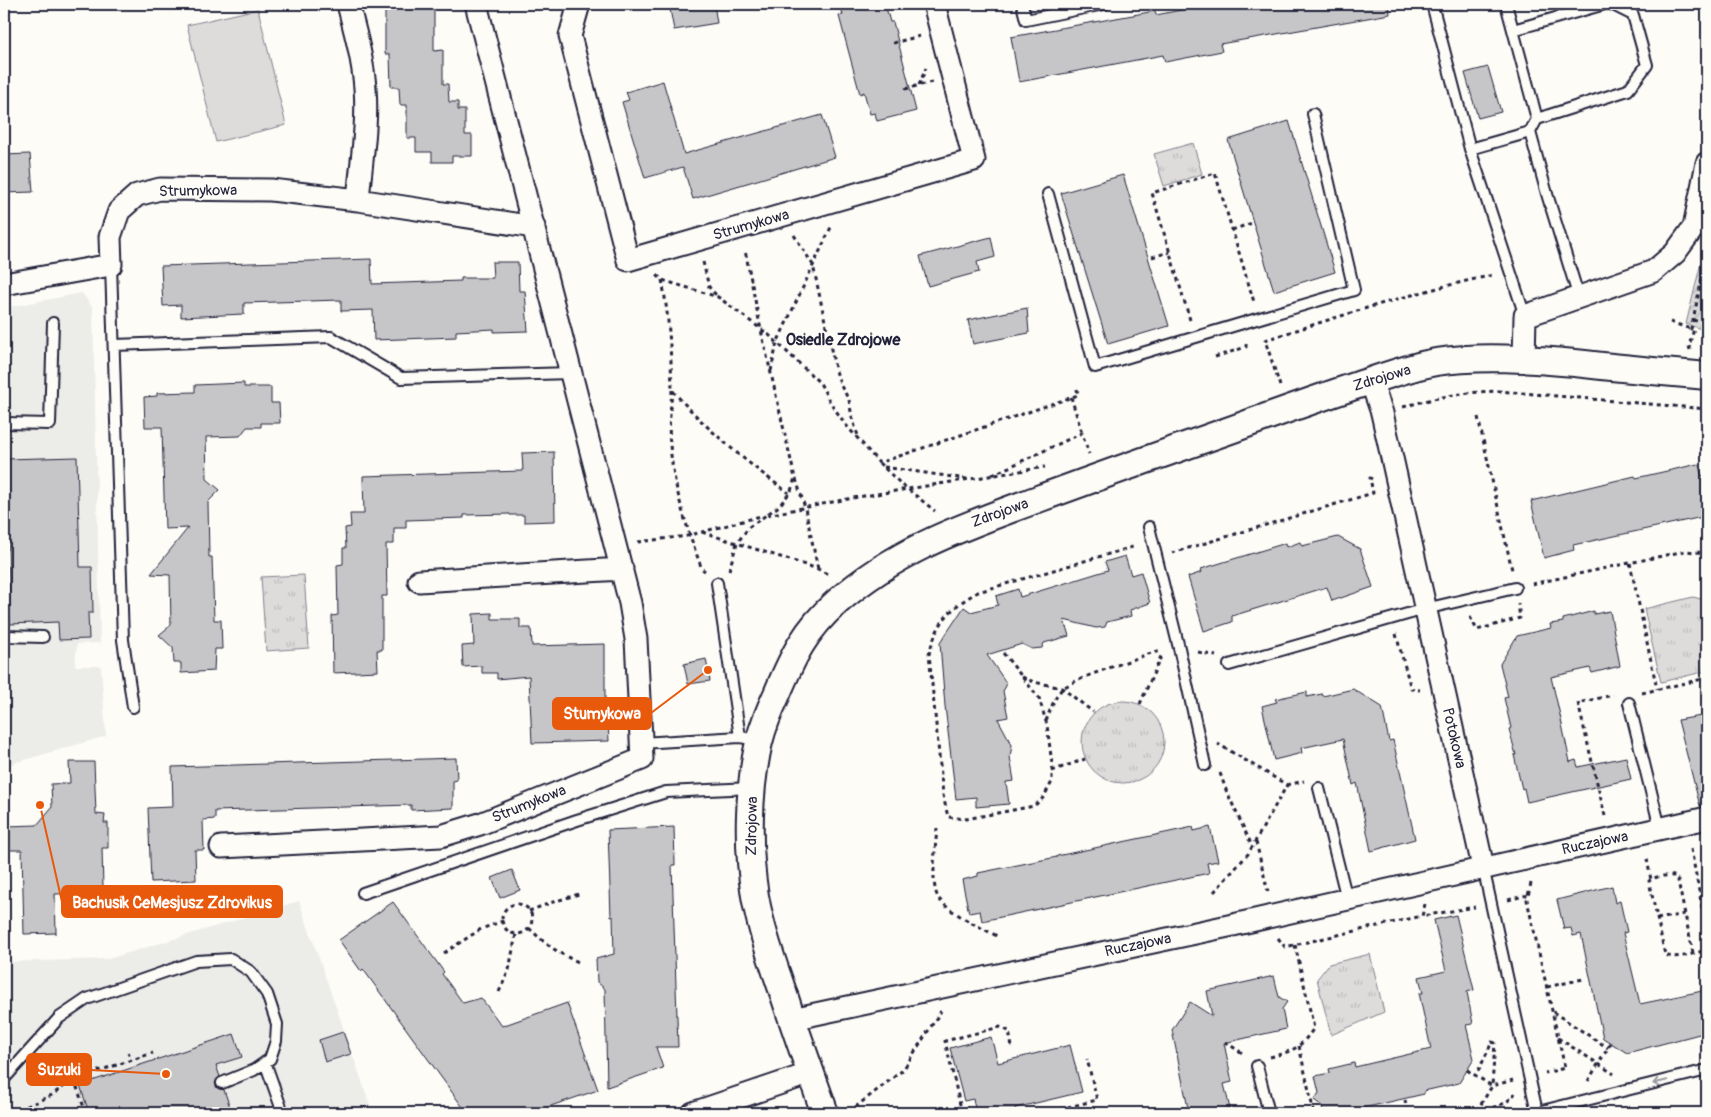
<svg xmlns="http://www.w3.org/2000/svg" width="1711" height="1117" font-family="Pangolin,sans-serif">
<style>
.built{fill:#ecece9}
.grass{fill:#dddcdb;stroke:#807f8b}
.park{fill:url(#park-tufts);stroke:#807f8b}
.garden{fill:url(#garden-furrows);stroke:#807f8b}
.building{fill:#c6c6c8;stroke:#22223b}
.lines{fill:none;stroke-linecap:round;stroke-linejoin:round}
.service-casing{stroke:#22223b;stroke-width:14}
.minor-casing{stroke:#22223b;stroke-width:25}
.tertiary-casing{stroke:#22223b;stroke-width:30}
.path{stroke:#22223b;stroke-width:3;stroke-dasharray:4 4;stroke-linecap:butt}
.service{stroke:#fdfcf7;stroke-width:10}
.minor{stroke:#fdfcf7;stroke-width:21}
.tertiary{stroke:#fdfcf7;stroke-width:26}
.oneway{stroke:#9a9aa2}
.labels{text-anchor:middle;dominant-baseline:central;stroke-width:4;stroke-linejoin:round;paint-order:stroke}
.street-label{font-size:15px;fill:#22223b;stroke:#fdfcf7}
.neighbourhood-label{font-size:16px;font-weight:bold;fill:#22223b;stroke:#fdfcf7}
.leader{fill:none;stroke:#e8590c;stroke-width:2}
.callout-dot{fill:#e8590c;stroke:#fdfcf7;stroke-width:2}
.callout{fill:#e8590c;stroke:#e8590c;stroke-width:2}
.callout-label{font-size:16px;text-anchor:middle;font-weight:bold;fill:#fff}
</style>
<defs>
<pattern id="park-tufts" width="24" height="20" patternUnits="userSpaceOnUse" patternTransform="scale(1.25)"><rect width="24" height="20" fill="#dddcdb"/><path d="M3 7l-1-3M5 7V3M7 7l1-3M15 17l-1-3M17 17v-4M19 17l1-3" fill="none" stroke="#bdbcbd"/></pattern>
<pattern id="garden-furrows" width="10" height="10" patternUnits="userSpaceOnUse" patternTransform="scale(1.25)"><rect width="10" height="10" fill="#dddcdb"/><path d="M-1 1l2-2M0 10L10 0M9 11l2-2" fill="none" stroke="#bdbcbd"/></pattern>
</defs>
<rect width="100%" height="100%" fill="#fdfcf7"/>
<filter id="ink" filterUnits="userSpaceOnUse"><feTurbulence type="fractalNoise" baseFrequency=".02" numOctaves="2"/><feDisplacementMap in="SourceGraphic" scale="10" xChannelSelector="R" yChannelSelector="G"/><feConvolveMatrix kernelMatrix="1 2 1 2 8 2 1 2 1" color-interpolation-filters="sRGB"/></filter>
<g filter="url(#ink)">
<path class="built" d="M 82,293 L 93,308 L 100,643 L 77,644 L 75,666 L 101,666 L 106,736 L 4,766 L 4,403 L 11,402 L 10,394 L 4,394 L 4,308 Z
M 299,901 L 373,1113 L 4,1113 L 4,962 L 108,959 Z"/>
<path class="grass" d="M 258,9 L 286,125 L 216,142 L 187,25 Z"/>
<path class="park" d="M 1193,143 L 1202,174 L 1164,186 L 1154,154 Z
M 304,575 L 309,648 L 266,651 L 261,577 Z
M 1693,597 L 1705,600 L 1707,602 L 1707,671 L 1661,682 L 1644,609 Z
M1082 742a41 41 0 1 1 82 0a41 41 0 1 1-82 0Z
M 1370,954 L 1384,1012 L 1331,1035 L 1317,979 L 1329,964 Z"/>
<path class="garden" d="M 1707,238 L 1707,331 L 1686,324 Z"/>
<path class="building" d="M 385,4 L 434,4 L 434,51 L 443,50 L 443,84 L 448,84 L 449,102 L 458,102 L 458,110 L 465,110 L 465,135 L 472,135 L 472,156 L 452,156 L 452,162 L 432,162 L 432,152 L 416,152 L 416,138 L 407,138 L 407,105 L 400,105 L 399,87 L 391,87 L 390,54 L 385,54 Z
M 669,4 L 714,4 L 717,23 L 674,30 Z
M 840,4 L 885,4 L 890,22 L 893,22 L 916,111 L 877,121 L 875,113 L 870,114 L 864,92 L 860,94 L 839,16 L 843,15 Z
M 1211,4 L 1389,4 L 1390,14 L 1220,44 L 1222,51 L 1165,62 L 1163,55 L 1019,82 L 1011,37 L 1155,11 L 1156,15 Z
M 1488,67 L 1501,112 L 1478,118 L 1465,73 Z
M 663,81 L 684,154 L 822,115 L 835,157 L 693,199 L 683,167 L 645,178 L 622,102 L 629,100 L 626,92 Z
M 1289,121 L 1335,272 L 1274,291 L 1228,140 Z
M 30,154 L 33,192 L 4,193 L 4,155 Z
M 1123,175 L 1169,326 L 1108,344 L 1061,193 Z
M 991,237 L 995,257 L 977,262 L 979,272 L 928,286 L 920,256 Z
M 371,259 L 372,284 L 461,281 L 461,278 L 493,278 L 492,262 L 518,262 L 519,291 L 525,291 L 528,331 L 494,332 L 494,329 L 456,331 L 456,337 L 374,340 L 373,310 L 341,311 L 341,300 L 244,303 L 244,314 L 181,317 L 181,305 L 163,306 L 161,266 Z
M 1027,308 L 1029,333 L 973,344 L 968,320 Z
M 244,383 L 244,387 L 271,387 L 271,403 L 279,403 L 280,423 L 261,423 L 261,427 L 247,427 L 240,436 L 206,437 L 207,479 L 220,490 L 208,502 L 209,557 L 212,557 L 214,620 L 221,620 L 222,649 L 215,649 L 214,671 L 181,673 L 181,663 L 174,663 L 173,648 L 159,635 L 171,625 L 170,575 L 151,574 L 188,528 L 165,529 L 162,427 L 145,427 L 144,397 L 157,396 L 157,393 L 195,392 L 195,385 Z
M 554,452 L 555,521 L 524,522 L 524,515 L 510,515 L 510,514 L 464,515 L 464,518 L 406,520 L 406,528 L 394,528 L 394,544 L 386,544 L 387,596 L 382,596 L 382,650 L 377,650 L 378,671 L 333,673 L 332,616 L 338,615 L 337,565 L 343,564 L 343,548 L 346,548 L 345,528 L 351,527 L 350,514 L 364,514 L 363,476 L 523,471 L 522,453 Z
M 77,457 L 80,567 L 92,567 L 93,613 L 88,613 L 89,639 L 59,640 L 58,622 L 10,624 L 6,459 Z
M 1698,464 L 1702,476 L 1707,475 L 1707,516 L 1573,545 L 1574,550 L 1544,558 L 1531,501 L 1635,476 L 1636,478 Z
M 1338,537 L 1360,549 L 1373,587 L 1332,601 L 1327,587 L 1232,616 L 1232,622 L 1204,631 L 1188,577 L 1202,572 L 1201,569 L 1286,543 L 1287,547 L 1300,542 L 1302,546 Z
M 1125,556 L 1131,575 L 1141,572 L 1150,603 L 1130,610 L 1131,616 L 1107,622 L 1105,627 L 1096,628 L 1064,620 L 1069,636 L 1044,643 L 1042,648 L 1032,649 L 1022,644 L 987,655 L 1005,681 L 1006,686 L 1003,691 L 1008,717 L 998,719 L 1012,745 L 1010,757 L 1014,781 L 1006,782 L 1009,804 L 976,807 L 976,797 L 956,799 L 945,706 L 940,643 L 964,607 L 971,612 L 998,605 L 996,596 L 1018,589 L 1020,597 L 1108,570 L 1105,562 Z
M 1594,611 L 1594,614 L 1610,611 L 1620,666 L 1592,673 L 1590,668 L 1551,677 L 1560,715 L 1570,762 L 1576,760 L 1578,767 L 1626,757 L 1631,779 L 1527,802 L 1524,788 L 1522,789 L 1514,755 L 1516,755 L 1509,729 L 1511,728 L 1504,698 L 1508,697 L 1500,664 L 1517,636 L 1551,628 L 1550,624 L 1563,622 L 1563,619 Z
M 492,613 L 492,619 L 520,619 L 520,628 L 531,628 L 532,646 L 605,644 L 605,721 L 608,721 L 609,741 L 532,743 L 529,676 L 497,679 L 497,673 L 482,673 L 482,666 L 463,667 L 462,646 L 474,645 L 473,614 Z
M 706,659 L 710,681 L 688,684 L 684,664 Z
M 1353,689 L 1382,707 L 1389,741 L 1393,740 L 1415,839 L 1371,851 L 1357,783 L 1353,785 L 1343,739 L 1301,748 L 1302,753 L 1274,760 L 1262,706 L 1277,702 L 1275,699 L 1307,692 L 1307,697 L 1322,694 L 1323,696 Z
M 1707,715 L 1707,805 L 1700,806 L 1678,720 Z
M 456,758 L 457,780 L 453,781 L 453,808 L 411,810 L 411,805 L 215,811 L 215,819 L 203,820 L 204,850 L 195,850 L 196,880 L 151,882 L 148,808 L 173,807 L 172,767 Z
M 69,762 L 94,762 L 96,814 L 105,815 L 104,823 L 108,823 L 108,848 L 102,848 L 103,888 L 85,889 L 85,893 L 55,894 L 56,933 L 24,934 L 22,850 L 7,850 L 7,826 L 37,825 L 52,807 L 51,784 L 70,783 Z
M 674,827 L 675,865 L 672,865 L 678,1047 L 656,1047 L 663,1068 L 607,1087 L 605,989 L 597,982 L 596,959 L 614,954 L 613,916 L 611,917 L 608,830 Z
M 1193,827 L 1194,831 L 1210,827 L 1218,861 L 1207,863 L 1209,873 L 982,921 L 980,911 L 969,913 L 962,880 L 978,876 L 978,873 L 1057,857 L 1057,856 Z
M 512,870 L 520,890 L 500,898 L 492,878 Z
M 1612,886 L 1615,903 L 1620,901 L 1627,932 L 1623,933 L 1640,1004 L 1707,990 L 1707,1032 L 1627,1053 L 1603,1038 L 1581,934 L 1573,936 L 1571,928 L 1564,929 L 1557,900 Z
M 393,902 L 444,972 L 442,974 L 463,1003 L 481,998 L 502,1026 L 567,1003 L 598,1090 L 530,1113 L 467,1113 L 363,969 L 361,971 L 339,940 Z
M 1456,915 L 1474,990 L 1467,992 L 1473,1024 L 1466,1025 L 1474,1059 L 1459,1083 L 1424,1091 L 1424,1094 L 1359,1109 L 1359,1110 L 1348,1113 L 1323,1113 L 1322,1106 L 1314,1100 L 1319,1093 L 1315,1076 L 1330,1073 L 1329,1069 L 1354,1063 L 1355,1067 L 1431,1049 L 1419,993 L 1423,993 L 1419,977 L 1446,971 L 1434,920 Z
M 1274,976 L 1279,997 L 1287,1002 L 1282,1009 L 1286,1029 L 1224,1043 L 1232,1082 L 1224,1084 L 1231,1113 L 1189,1113 L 1172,1030 L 1190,1002 L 1212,1016 L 1207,991 Z
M 343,1032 L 351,1054 L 325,1062 L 319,1040 Z
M 234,1034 L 242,1057 L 216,1065 L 220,1077 L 215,1083 L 217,1088 L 224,1090 L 232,1113 L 89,1113 L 80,1085 Z
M 991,1037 L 998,1063 L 1070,1045 L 1082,1092 L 1015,1108 L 1017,1113 L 976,1113 L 973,1099 L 964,1101 L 950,1048 Z"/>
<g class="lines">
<g class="service-casing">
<path id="service" d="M 1022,4 L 1026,20 L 1104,4
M 1432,4 L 1470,149 L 1525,316
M 1506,4 L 1537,119 L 1530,132
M 1513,30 L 1605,4
M 1537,119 L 1628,90 L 1647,65 L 1633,15 L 1611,4
M 1470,149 L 1530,132 L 1547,194 L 1579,298
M 1048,194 L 1095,367 L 1354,290 L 1313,114
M 111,265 L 123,640 L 133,707
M 115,345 L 331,337 L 401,378 L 571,373
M 4,423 L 50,424 L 53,323
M 1149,527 L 1179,648 L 1205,765
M 717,583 L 740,737
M 4,636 L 43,637
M 1229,665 L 1425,609 L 1515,588
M 1629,703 L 1660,828
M 641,743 L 740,737 L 746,738
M 1319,788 L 1347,899
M 1483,867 L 1537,1112
M 363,893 L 577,820 L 666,792 L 752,788
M 265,1062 L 283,1113
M 1257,1066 L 1269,1113
M 4,1079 L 59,1018 L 87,999 L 196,961 L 231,959 L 251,972 L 267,994 L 277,1024 L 276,1041 L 270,1059 L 254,1070 L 222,1083
M 1534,1113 L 1707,1070"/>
</g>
<g class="minor-casing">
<path id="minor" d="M 348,4 C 355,31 363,60 365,88 C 368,125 361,163 358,200
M 579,4 L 570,36 L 628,260 L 974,160 L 934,4
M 4,284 L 111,265 L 110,237 L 119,211 L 137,195 L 160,189 L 271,190 L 358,200 L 534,227
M 1524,359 L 1525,316 L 1654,271 L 1675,253 L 1694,227 L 1707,163
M 1371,381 L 1382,413 L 1483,867
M 419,581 L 622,569
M 221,847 L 441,836 L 480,824 L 642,759 L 636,639 L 630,603 L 476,4
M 792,1019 L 1233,925 L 1707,818
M 693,1113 L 811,1073"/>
</g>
<g class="tertiary-casing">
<path id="tertiary" d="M 825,1113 C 811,1074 797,1035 784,995 C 773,963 761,930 755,896 C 747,846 748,791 759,742 C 763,726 770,709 777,694 C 793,656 805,630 837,602 C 897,549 965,526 1038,499 C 1103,475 1168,452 1233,429 C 1274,414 1316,399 1358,385 C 1383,377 1409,367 1436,362 C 1481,355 1529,359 1575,363 C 1619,368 1663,372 1707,376"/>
</g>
<path class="path" d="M 893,43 L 920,36
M 919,85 L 926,68
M 905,89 L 932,82
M 1232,230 L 1252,223
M 794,235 L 813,265 L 835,368 L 841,386 L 849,400 L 852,417 L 859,439
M 1152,257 L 1170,252
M 703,262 L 709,287 L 716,295
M 657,275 L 662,280 L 718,297 L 769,335 L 820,383 L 830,402 L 846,425 L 879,463 L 1078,395 L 1077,389
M 662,280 C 669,317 671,353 672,390 C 705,428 748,464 789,493
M 1190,320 L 1152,193 L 1215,173 L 1254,302
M 1693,320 L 1707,324
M 1670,322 L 1691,329
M 1690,350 L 1689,346 L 1694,329 L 1691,329 L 1707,255
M 1215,357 L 1246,347 L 1246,340
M 771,371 L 777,343 L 832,225
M 1280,386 L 1265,340 C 1341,316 1416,291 1494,275
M 672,390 C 671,407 668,426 670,444 C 673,487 687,529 702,569 L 705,571
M 1071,397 L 1082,433
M 1403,407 C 1437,397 1463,392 1499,391 L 1707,409
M 1478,417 L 1512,570
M 879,463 L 899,482 L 935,511
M 884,467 L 967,479
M 992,475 L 1082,433 L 1089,454
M 796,479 L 805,508 L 818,569
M 767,515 L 858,497 L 1045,467
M 702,532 L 818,569 L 829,575
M 638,542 L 687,536 L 761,516
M 1172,553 L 1373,493 L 1370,478 L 1372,479
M 1630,563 L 1657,689
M 729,570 L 737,543 L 749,527 L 779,506 L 791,491 L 795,478 L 761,330 L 745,250
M 1532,584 L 1685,551 L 1707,553
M 1470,617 L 1477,630 L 1520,618 L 1518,604
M 1396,634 L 1411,689 L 1420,690
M 1198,652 L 1216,656
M 1003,653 L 1039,698 L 1047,725 L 1052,764 L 1052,782 L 1043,798 L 1034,806 L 966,819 L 948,817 L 943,795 L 929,654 C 937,623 950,607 978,592 L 1136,546
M 1022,677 L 1034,682 L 1062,688 L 1093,712
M 1642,693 L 1707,678
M 1140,704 L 1162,654
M 1046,721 C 1050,710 1054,699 1061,690 C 1070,680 1135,659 1151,653 L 1162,651
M 1052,771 L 1085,759
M 1220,773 L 1226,790 L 1252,846
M 1287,785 L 1304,781
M 1605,816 L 1578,703 L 1613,695
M 937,828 C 936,844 930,884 938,897 C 945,911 984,929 999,937
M 1256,842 L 1268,892
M 1691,849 L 1704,917 L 1707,923
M 1647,859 L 1651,880
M 1531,883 L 1527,900 L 1565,1068 L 1545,1073
M 1214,892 L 1248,854 L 1287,785 L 1218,744
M 1508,900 L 1528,895
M 1425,904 L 1422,916 L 1475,907
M502 919a15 15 0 1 1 30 0a15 15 0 1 1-30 0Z
M 529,911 L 550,903 L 579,894
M 1657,919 L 1685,914
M 529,928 C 545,944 560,955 581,963
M 1278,938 L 1285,947 L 1422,916
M 444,953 L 481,929 L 503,921
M 1693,953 L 1678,881 L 1675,876 C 1667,875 1655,876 1649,881 L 1665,955 C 1678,960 1694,953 1707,950
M 1547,987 L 1583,979
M 499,992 L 509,970 L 516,934
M 1553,1012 L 1608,1048
M 1558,1038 L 1614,1074
M 1225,1042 L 1244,1054
M 1299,1046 L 1314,1113
M 128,1052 L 131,1061
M 1270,1057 C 1294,1051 1300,1048 1314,1028 L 1295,945
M 83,1067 L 85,1075
M 1467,1070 L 1492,1086 L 1495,1043 L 1492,1042 L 1476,1076
M 74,1079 L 86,1113
M 1588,1081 L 1611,1043
M 1405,1100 L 1408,1113
M 1477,1111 C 1491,1108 1507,1106 1515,1093
M 849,1112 L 903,1070 L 941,1011
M 1354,1112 L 1354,1113
M 12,1113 L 52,1095 L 74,1079 L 153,1053
M 962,1113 L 945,1041 L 1000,1027 L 1009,1031 L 1012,1047
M 1044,1113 L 1097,1100 L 1087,1059
M 1469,1113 L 1477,1111 L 1492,1086 L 1513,1080"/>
<use href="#service" class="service"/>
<use href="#minor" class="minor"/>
<use href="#tertiary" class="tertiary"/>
</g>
<defs><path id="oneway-shaft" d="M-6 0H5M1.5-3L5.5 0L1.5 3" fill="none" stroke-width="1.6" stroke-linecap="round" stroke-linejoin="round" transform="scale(1.25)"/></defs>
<use class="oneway" href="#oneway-shaft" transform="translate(1660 1082) rotate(166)"/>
</g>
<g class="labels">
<g class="street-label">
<text transform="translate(198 191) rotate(-1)">Strumykowa</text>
<text transform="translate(751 225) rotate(-16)">Strumykowa</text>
<text transform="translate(1382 378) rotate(-17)">Zdrojowa</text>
<text transform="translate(1000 513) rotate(-20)">Zdrojowa</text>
<text transform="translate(1454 738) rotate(77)">Potokowa</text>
<text transform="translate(529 804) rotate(-22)">Strumykowa</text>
<text transform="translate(752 826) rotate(-89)">Zdrojowa</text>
<text transform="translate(1595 843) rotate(-12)">Ruczajowa</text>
<text transform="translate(1138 945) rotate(-12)">Ruczajowa</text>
</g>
<g class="neighbourhood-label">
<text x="843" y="340">Osiedle Zdrojowe</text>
</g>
</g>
<path class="leader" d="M708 670L651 713M40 805L62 902M166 1074L91 1070"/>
<g class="callout-dot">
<circle cx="708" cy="670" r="5"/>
<circle cx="40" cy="805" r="5"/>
<circle cx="166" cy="1074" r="5"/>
</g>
<g class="callout">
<rect x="553" y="698" width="98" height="31" rx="5"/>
<rect x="62" y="886" width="220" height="31" rx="5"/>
<rect x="27" y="1054" width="64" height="31" rx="5"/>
</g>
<g class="callout-label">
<text x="602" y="719">Stumykowa</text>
<text x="172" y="908">Bachusik CeMesjusz Zdrovikus</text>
<text x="59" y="1075">Suzuki</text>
</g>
<rect width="1711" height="1117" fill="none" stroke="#fdfcf7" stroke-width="20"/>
<rect x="10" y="10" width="1691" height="1097" fill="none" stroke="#22223b" stroke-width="2" filter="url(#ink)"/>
</svg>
